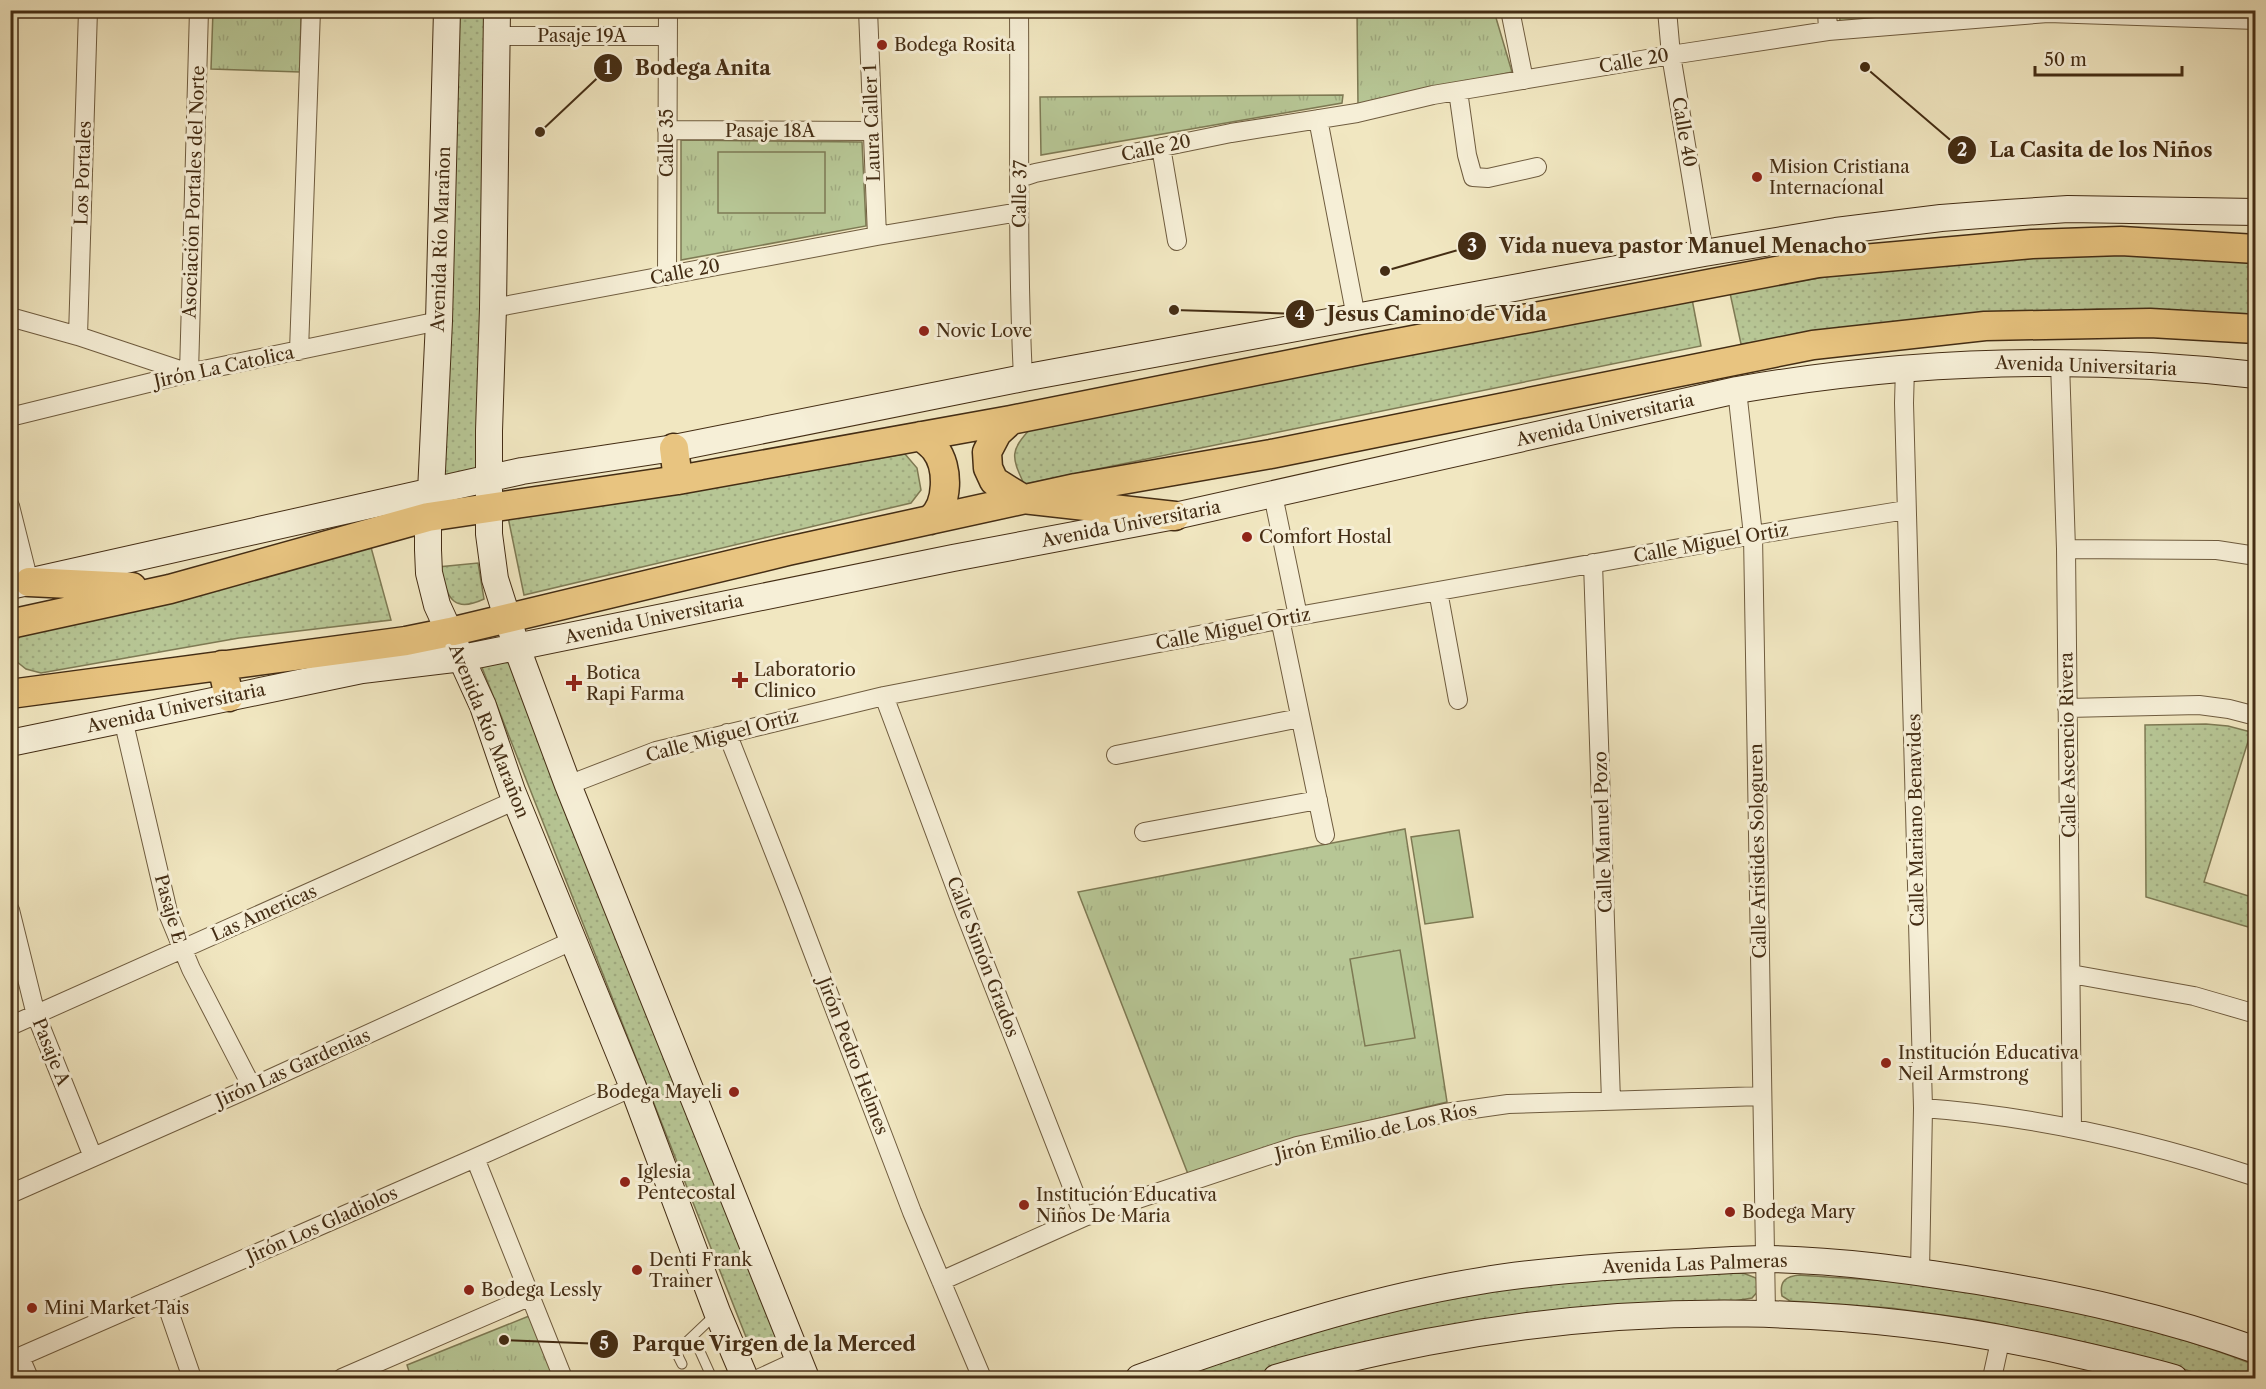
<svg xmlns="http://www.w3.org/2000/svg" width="2266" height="1389" font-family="'Libre Caslon Text',serif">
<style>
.grass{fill:url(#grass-dots);stroke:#7e7a54;stroke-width:1.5}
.park{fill:url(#park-tufts);stroke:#7e7a54;stroke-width:1.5}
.pitch{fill:#b7c695;stroke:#7e7a54;stroke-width:1.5}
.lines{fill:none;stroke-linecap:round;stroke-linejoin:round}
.lane-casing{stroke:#6f5c3f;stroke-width:11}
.street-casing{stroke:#6f5c3f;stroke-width:20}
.secondary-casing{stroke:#442d14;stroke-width:28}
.primary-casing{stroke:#442d14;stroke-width:31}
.lane{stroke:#f6efd7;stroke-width:9}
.street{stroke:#f6efd7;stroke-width:18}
.secondary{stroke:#f6efd7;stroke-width:26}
.primary{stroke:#e8c480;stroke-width:28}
.poi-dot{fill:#8f2418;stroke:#f6efd7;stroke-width:2}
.labels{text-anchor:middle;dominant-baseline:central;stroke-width:6;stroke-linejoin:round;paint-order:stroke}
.street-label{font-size:18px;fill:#442d14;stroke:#f6efd7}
.poi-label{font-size:18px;fill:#442d14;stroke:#f6efd7;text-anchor:start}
.leader{fill:none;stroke:#442d14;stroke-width:2}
.callout-dot{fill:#442d14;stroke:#f6efd7;stroke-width:2}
.mark-label{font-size:18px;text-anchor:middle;font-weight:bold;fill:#fff}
.callout-label{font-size:20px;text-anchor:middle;font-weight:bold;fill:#442d14;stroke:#f6efd7;stroke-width:6;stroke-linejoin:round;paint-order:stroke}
</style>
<defs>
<pattern id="grass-dots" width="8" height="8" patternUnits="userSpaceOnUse" patternTransform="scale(1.5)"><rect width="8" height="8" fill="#b7c695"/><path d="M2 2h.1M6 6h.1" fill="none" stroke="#9faa80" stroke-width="1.8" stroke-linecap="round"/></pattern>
<pattern id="park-tufts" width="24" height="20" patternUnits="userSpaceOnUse" patternTransform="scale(1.5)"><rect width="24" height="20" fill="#b7c695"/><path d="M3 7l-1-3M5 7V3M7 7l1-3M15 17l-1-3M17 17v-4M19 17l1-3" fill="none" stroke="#9faa80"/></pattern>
</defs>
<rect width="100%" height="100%" fill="#f1e7c1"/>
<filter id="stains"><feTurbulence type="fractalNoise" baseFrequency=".00333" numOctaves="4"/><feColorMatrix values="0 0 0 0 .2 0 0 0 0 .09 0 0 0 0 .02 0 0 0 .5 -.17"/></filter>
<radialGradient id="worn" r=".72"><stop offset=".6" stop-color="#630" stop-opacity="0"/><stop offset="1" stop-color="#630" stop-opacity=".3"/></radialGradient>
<path class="grass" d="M 459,11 L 488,11 L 477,489 L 444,495 Z
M 2038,254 L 2174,254 L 2255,258 L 2255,314 L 2100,309 L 1960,315 L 1741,344 L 1730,293 L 1854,272 Z
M 1692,299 L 1701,346 L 1024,484 C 1011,456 1010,451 1031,428 Z
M 905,454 L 917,468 L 921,490 L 911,503 L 524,595 L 508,517 Z
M 369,540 L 391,620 L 239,638 L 41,673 L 26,669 L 11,657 L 11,653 L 21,634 Z
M 478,563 L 484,599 C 450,615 448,594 438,567 Z
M 508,652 L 777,1338 L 750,1347 L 479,660 Z
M 2206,724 L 2228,726 L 2251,732 L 2204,882 L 2255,898 L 2255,929 L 2146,897 L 2145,725 Z
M 1743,1273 L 1756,1278 L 1759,1290 L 1752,1298 L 1734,1301 L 1612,1305 L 1540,1312 L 1469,1322 L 1286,1366 L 1250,1378 L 1173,1378 L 1288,1339 L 1430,1302 L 1529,1285 L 1618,1276 Z
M 1800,1275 C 1836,1278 1873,1279 1909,1283 C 2027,1297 2145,1322 2255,1365 L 2255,1378 L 2211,1378 L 2174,1366 L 2092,1344 L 1978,1320 L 1891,1308 L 1790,1301 L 1782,1296 C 1779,1281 1786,1276 1800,1275 Z"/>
<path class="park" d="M 213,11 L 301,11 L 300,72 L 211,69 Z
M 1357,11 L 1494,11 L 1512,72 L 1358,106 Z
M 1839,11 L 1970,11 L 1840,21 Z
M 1343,95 L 1342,103 L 1041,155 L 1040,97 Z
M 681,140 L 862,142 L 866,226 L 681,260 Z
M 1405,829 L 1447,1102 C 1360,1123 1273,1143 1188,1174 L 1078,892 Z
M 529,1316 L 554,1378 L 411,1378 L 407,1365 Z"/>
<path class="pitch" d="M 718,152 L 825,152 L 825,213 L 718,213 Z
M 1459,830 L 1473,917 L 1425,924 L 1411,837 Z
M 1400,950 L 1415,1038 L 1365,1046 L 1350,959 Z"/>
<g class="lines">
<g class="lane-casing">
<path id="lane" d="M 693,1336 L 712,1378
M 682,1364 L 676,1352 L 716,1314
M 711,1377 L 742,1375"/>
</g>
<g class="street-casing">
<path id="street" d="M 868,10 L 877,236
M 1019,10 C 1020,133 1017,256 1023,378
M 1510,10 L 1524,80
M 1667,10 L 1671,55 L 1704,253
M 1827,10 L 1828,31
M 497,36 L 668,36
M 1458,91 L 1467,155 L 1473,177 L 1488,178 L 1537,167
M 1318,119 L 1356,317
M 667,130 L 872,131
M 1161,147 L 1177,241
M 1020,178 L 1035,173 L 1231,133 L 1357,113 L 1433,95 L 1671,55 L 1828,31 L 2048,13 L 2256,20
M 667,276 L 668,10
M 493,308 L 877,236 L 1019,212
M 10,317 L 78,336 L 189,373 L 199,10
M 78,336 L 88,10
M 299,351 L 311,10
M 2060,362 L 2066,549 L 2072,1128
M 1905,368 L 1904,403 L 1923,1108 L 1920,1272
M 1737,390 L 1753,535 L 1766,1313
M 10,417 L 189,373 L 439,321
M 1273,495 L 1298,616
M 10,506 L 29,582
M 2066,549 L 2217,550 L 2256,556
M 1593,563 L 1611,1101
M 1438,591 L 1458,700
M 1280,619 L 1325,835
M 884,696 L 965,913 L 1084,1217
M 2067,708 L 2199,705 L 2229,709 L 2256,716
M 123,719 L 169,916 L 191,969 L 252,1087
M 727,733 L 793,900 L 912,1212 L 982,1378
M 1116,755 L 1300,718
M 568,785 L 656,751 L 884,696 L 1298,616 L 1753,535 L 1906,510
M 1144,832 L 1318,800
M 10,910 L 36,1015 L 93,1157
M 2071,974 L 2194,996 L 2256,1014
M 10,1026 L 516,800
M 1923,1108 C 2036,1116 2148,1142 2256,1177
M 475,1158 L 563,1378
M 10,1194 L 252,1087 L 574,940
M 941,1281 L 1084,1217 L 1297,1146 L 1445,1113 L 1508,1104 L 1762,1096
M 163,1294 L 192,1378
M 20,1357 L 29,1378
M 10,1361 L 475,1158 L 633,1087
M 342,1378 L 531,1296
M 760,1378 L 799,1360
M 1992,1378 L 2001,1337"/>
</g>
<g class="secondary-casing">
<path id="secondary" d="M 447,10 L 439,321 L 431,492 L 428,517 L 428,550 L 429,573 L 437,605 L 483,706 L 512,791 L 633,1087 L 717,1312 L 745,1378
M 497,10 L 493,308 L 489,431 L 489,534 L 495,579 L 517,648 L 568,785 L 806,1378
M 10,586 L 522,471 L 674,448 L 1023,378 L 1704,253 L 1836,231 L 1941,218 L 2007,213 L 2068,209 L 2256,212
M 10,743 L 362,670 L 462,658 L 953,558 L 1175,516 L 1737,390 C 1908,360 2083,355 2256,375
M 1139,1378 C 1250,1338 1363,1300 1480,1281 C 1539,1271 1598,1267 1657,1264 C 1694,1263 1730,1259 1766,1259 C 1837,1260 1908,1270 1977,1281 C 2072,1297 2165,1317 2256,1350
M 1276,1378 C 1325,1363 1377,1352 1427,1342 C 1639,1301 1857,1304 2068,1352 C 2103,1360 2139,1368 2174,1378"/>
</g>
<g class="primary-casing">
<path id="primary" d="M 1011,420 L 997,433 L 987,452 L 988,468 L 994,481 L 1023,499 L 1175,516
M 921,436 C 925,440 931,444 935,449 C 949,467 949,505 930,520
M 674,448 L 678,480
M 29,582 L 132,587
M 10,624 L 170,589 L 428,517 L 678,480 L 1011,420 L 1366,349 L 1818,263 L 2032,244 L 2121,241 L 2256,249
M 222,665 L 229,697
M 10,694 L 406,641 L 450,632 L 788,551 L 1076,488 L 1271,454 L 1813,345 L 1985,326 L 2150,323 L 2256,329"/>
</g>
<use href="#lane" class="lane"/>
<use href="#street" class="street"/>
<use href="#secondary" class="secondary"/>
<use href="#primary" class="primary"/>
</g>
<g class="poi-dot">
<circle cx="882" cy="45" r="6"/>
<circle cx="1757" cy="177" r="6"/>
<circle cx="924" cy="331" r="6"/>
<circle cx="1247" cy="537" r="6"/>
<path d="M737 671h6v6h6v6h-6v6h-6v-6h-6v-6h6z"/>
<path d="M571 674h6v6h6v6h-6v6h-6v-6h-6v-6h6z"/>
<circle cx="1886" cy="1063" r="6"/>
<circle cx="734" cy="1092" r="6"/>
<circle cx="625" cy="1182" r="6"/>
<circle cx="1024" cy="1205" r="6"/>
<circle cx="1730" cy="1212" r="6"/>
<circle cx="637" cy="1270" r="6"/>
<circle cx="469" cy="1290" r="6"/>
<circle cx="32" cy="1308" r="6"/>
</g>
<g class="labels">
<g class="street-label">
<text x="582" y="36">Pasaje 19A</text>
<text transform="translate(1634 61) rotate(-10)">Calle 20</text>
<text transform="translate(872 123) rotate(-92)">Laura Caller 1</text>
<text x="770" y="131">Pasaje 18A</text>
<text transform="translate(1684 132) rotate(80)">Calle 40</text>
<text transform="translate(667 143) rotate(-90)">Calle 35</text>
<text transform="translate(1156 148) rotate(-12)">Calle 20</text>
<text transform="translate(83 173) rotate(-88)">Los Portales</text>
<text transform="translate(194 192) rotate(-88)">Asociación Portales del Norte</text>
<text transform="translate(1020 194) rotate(-89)">Calle 37</text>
<text transform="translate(441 239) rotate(-88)">Avenida Río Marañon</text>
<text transform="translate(685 272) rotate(-11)">Calle 20</text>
<text transform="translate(2086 366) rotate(2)">Avenida Universitaria</text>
<text transform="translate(224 367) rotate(-12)">Jirón La Catolica</text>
<text transform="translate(1605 420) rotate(-13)">Avenida Universitaria</text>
<text transform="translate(1131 524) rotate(-11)">Avenida Universitaria</text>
<text transform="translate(1711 543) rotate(-10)">Calle Miguel Ortiz</text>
<text transform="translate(654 619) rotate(-12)">Avenida Universitaria</text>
<text transform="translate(1233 629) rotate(-11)">Calle Miguel Ortiz</text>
<text transform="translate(176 708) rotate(-12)">Avenida Universitaria</text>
<text transform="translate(489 731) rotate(68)">Avenida Río Marañon</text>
<text transform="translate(722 736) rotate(-15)">Calle Miguel Ortiz</text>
<text transform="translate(2068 745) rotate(-91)">Calle Ascencio Rivera</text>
<text transform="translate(1916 820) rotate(-91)">Calle Mariano Benavides</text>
<text transform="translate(1603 832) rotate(-92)">Calle Manuel Pozo</text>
<text transform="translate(1758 851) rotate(-91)">Calle Arístides Sologuren</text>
<text transform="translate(170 909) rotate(74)">Pasaje E</text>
<text transform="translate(264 913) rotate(-24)">Las Americas</text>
<text transform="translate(983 957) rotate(69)">Calle Simón Grados</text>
<text transform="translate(51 1052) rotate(68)">Pasaje A</text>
<text transform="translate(853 1056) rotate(69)">Jirón Pedro Helmes</text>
<text transform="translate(293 1068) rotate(-24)">Jirón Las Gardenias</text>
<text transform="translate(1376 1132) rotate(-13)">Jirón Emilio de Los Ríos</text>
<text transform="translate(322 1225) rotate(-24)">Jirón Los Gladiolos</text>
<text transform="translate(1695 1264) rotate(-2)">Avenida Las Palmeras</text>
</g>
<g class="poi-label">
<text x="894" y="45">Bodega Rosita</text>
<text x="1769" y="167">Mision Cristiana<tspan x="1769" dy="21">Internacíonal</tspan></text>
<text x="936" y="331">Novic Love</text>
<text x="1259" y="537">Comfort Hostal</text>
<text x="754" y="670">Laboratorio<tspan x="754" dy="21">Clinico</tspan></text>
<text x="586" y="673">Botica<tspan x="586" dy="21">Rapi Farma</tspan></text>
<text x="1898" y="1053">Institución Educativa<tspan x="1898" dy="21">Neil Armstrong</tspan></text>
<text x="722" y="1092" text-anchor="end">Bodega Mayeli</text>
<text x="637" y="1172">Iglesia<tspan x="637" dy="21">Pentecostal</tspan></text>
<text x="1036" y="1195">Institución Educativa<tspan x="1036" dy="21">Niños De Maria</tspan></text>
<text x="1742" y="1212">Bodega Mary</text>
<text x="649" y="1260">Denti Frank<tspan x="649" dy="21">Trainer</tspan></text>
<text x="481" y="1290">Bodega Lessly</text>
<text x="44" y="1308">Mini Market Tais</text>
</g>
</g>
<path class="leader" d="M540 132L608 68M1865 67L1962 150M1385 271L1472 246M1174 310L1300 314M504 1340L604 1344"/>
<g class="callout-dot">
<circle cx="540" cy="132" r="6"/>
<circle cx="1865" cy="67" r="6"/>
<circle cx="1385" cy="271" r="6"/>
<circle cx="1174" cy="310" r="6"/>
<circle cx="504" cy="1340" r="6"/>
<circle cx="608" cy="68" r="15"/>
<circle cx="1962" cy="150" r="15"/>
<circle cx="1472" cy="246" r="15"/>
<circle cx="1300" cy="314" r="15"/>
<circle cx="604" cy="1344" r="15"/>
</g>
<g class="mark-label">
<text x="608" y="74">1</text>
<text x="1962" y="156">2</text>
<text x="1472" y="252">3</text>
<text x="1300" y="320">4</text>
<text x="604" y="1350">5</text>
</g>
<g class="callout-label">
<text x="703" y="75">Bodega Anita</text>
<text x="2101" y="157">La Casita de los Niños</text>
<text x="1683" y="253">Vida nueva pastor Manuel Menacho</text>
<text x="1437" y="321">Jesus Camino de Vida</text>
<text x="774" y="1351">Parque Virgen de la Merced</text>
</g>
<rect width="2266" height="1389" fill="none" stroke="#f1e7c1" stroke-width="36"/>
<rect x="12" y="12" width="2242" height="1365" fill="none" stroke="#442d14" stroke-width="3"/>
<rect x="18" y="18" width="2230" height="1353" fill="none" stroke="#442d14" stroke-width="1.5"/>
<path d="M2035 66v9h147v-9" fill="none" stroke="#442d14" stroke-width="3"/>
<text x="2044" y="66" font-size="18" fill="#442d14" stroke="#f6efd7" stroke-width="4.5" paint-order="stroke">50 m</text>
<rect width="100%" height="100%" filter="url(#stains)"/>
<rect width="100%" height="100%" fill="url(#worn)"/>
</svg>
